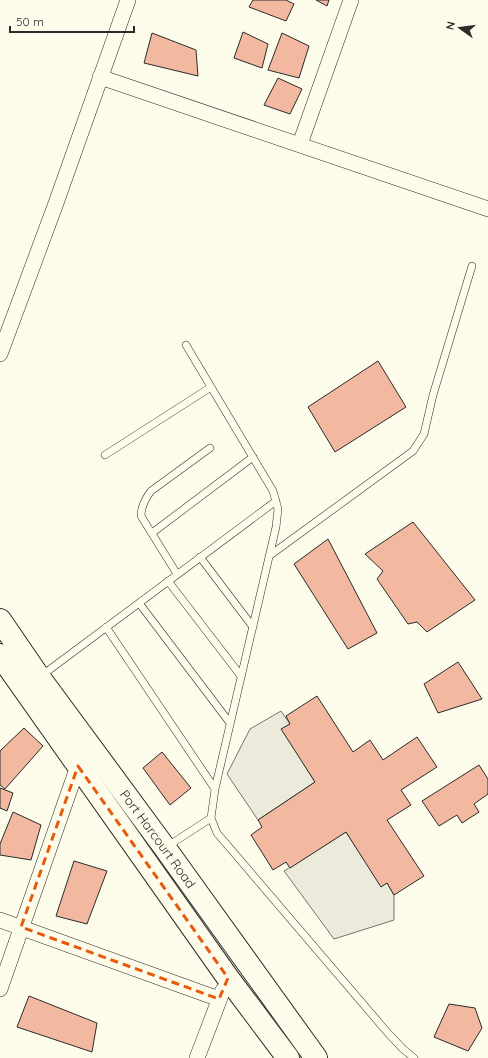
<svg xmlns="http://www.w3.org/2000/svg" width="488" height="1058" font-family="Quicksand,sans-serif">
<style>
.green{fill:#ecebdb;stroke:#74746e}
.building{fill:#f2b8a0;stroke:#2b2b2b}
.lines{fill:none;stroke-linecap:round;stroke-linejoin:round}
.lane-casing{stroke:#2b2b2b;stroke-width:8}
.street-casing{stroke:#2b2b2b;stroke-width:16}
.highway-casing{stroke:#2b2b2b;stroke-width:24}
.lane{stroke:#fdfbea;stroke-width:7}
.street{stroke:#fdfbea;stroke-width:15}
.highway{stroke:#fdfbea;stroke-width:22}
.marked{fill:none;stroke:#e8590c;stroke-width:3;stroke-dasharray:8 5;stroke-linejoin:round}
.labels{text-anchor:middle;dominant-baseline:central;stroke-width:3;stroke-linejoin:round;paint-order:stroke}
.street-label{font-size:13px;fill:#2b2b2b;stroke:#fdfbea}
</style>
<rect width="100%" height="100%" fill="#fdfbea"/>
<path class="green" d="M 281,711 L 290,724 L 282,729 L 315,782 L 258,820 L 227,774 L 250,729 Z
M 346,832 L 381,886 L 387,883 L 394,895 L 394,920 L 334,939 L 284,871 Z"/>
<path class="building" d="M 253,0 L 286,0 L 294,4 L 286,21 L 249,7 Z
M 316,0 L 329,0 L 327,6 Z
M 243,32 L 268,44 L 262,68 L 234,58 Z
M 152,33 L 196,50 L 198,76 L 144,63 Z
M 282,33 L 309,46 L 299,78 L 268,70 Z
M 278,78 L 302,89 L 290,114 L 264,105 Z
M 378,361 L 406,407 L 335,452 L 308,407 Z
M 413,522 L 475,600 L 427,632 L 417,622 L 408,624 L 377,579 L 383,571 L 365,554 Z
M 328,539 L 377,633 L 348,649 L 294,564 Z
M 458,662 L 482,699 L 438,713 L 424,684 Z
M 317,696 L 353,752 L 370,740 L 383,760 L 417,737 L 437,767 L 401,790 L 411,805 L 387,820 L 424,876 L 394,895 L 387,883 L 381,887 L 346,832 L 290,868 L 286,862 L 273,870 L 251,835 L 262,827 L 258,820 L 315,782 L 281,729 L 290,724 L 286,716 Z
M 24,728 L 43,746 L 5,789 L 0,785 L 0,751 Z
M 162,752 L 191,788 L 170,805 L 143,768 Z
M 479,765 L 488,779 L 488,794 L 474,804 L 479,812 L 462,823 L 457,815 L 439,826 L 422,801 Z
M 0,788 L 13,793 L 7,811 L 0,808 Z
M 13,812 L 41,825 L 31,860 L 0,855 L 0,844 Z
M 74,861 L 107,871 L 87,924 L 56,916 Z
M 29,996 L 97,1023 L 92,1052 L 17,1027 Z
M 449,1004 L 475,1008 L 482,1028 L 468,1051 L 434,1037 Z"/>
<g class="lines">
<g class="lane-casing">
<path id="lane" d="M 186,345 L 273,491 L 278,509 L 276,527 L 215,789 L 211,818 L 217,833 L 387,1032 L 403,1049 L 414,1058
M 105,455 L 211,387
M 152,533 L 253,457
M 269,556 L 413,451 L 424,434 L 433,395 L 472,266
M 200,557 L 253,627
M 177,574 L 141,516 C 141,506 145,499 151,491 L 210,448
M 168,581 L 241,676
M 139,603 L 230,723
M 106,627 L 215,789
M 41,676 L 276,501
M 168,846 L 211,818"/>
</g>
<g class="street-casing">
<path id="street" d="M 100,77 L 488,209
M 300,144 L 351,0
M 0,354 L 55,206 L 128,0
M 0,920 L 219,999
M 0,989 L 78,766
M 197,1058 L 223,990"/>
</g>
<g class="highway-casing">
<g id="highway">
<path id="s1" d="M 0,620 L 39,677 L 165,848 L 316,1058"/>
<path d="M 0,655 L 228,978 L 288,1058"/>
</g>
</g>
<use href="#lane" class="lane"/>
<use href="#street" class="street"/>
<use href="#highway" class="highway"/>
</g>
<path class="marked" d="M 78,766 L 228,978 L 219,999 L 21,927 Z"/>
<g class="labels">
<g class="street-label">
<text stroke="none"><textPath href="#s1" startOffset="270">Port Harcourt Road</textPath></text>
</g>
</g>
<g transform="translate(460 28) rotate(284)" stroke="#fdfbea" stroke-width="3" paint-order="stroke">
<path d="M0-3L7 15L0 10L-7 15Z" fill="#2b2b2b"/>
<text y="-6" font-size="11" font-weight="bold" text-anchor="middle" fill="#2b2b2b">N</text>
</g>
<path d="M10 26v6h124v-6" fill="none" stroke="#2b2b2b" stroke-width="2"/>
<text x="16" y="26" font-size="12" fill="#2b2b2b" stroke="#fdfbea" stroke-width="3" paint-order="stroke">50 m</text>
</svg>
